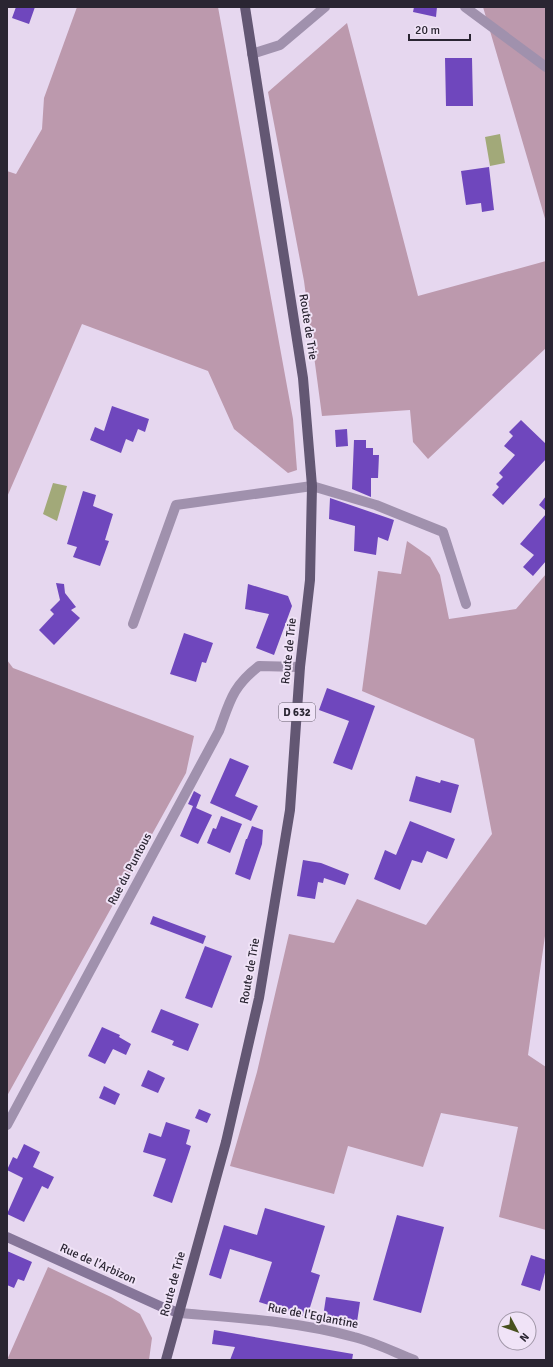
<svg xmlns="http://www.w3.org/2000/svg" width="553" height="1367" font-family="Signika,sans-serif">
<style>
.green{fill:#bc99ad}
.water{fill:#a2a979}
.building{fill:#6f47bd}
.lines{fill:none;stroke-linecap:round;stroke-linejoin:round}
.lane{stroke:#a091ad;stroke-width:10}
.street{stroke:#a091ad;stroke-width:10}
.secondary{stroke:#867699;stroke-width:10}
.primary{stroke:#635773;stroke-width:10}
.labels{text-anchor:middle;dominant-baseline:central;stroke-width:4;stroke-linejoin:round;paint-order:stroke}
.shield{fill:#f0e3f7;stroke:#655e6d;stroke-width:1}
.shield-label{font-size:11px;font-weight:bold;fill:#2a2532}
.street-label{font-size:12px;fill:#2a2532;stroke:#f0e3f7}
</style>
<rect width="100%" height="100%" fill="#e6d7ef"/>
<path class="green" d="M 77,7 L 218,7 L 293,419 L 297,470 L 288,473 L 234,429 L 208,371 L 82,324 L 7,497 L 7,171 L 16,174 L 42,129 L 44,98 Z
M 483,7 L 546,7 L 546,222 Z
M 347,23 L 418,296 L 546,261 L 546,348 L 428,459 L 413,442 L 410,410 L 322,416 L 304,281 L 268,92 Z
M 407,541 L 430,557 L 440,575 L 449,619 L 516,609 L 546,574 L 546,929 L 528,1055 L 546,1067 L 546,1230 L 499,1217 L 518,1127 L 441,1113 L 423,1167 L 348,1146 L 334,1194 L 230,1166 L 257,1072 L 289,934 L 334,943 L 357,899 L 426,925 L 492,834 L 474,739 L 362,691 L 378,571 L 401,574 Z
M 7,660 L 13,668 L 194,736 L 186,773 L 7,1096 Z
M 48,1267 L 111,1297 L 140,1314 L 152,1338 L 149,1360 L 7,1360 Z"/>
<path class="water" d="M 500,134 L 505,163 L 490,166 L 485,137 Z
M 53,483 L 67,486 L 57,521 L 43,514 Z"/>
<path class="building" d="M 16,7 L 35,7 L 29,24 L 12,18 Z
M 414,7 L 437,7 L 436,17 L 413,12 Z
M 445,58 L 472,58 L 473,106 L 446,106 Z
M 489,167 L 494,210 L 482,212 L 481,203 L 466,205 L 461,171 Z
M 112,406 L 149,419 L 145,432 L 138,429 L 133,442 L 126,439 L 121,453 L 90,440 L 95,427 L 104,431 Z
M 521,420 L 546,444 L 546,459 L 503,505 L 492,495 L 499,487 L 496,484 L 503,477 L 499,473 L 515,455 L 504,446 L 513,436 L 509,432 Z
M 347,429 L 348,446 L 336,447 L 335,430 Z
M 354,440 L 366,440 L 366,448 L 373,448 L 373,455 L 379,455 L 378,478 L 371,478 L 371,497 L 352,489 Z
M 83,491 L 96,495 L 93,506 L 113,514 L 105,540 L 109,541 L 100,566 L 73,557 L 77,547 L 67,544 Z
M 546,496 L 546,511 L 539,505 Z
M 330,498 L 394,520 L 388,541 L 378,537 L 376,555 L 354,551 L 355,526 L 329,519 Z
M 546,514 L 546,561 L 533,576 L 523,567 L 534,555 L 520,544 Z
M 56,583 L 64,584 L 65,593 L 76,607 L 71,610 L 80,618 L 54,645 L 39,630 L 54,614 L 50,610 L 60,600 Z
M 248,584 L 288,596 L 292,606 L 274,655 L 256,648 L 269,614 L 245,609 Z
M 184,633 L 213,643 L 206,663 L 202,662 L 196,682 L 170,674 Z
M 327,688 L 375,706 L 352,770 L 333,763 L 349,721 L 319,710 Z
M 230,758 L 249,766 L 235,796 L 258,806 L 251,821 L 210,803 Z
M 416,776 L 440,783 L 441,780 L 459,785 L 451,813 L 409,801 Z
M 194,791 L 201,795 L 196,808 L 212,815 L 198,844 L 180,836 L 193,806 L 188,804 Z
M 221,816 L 242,824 L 230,853 L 207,843 L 213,828 L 216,829 Z
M 410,821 L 455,839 L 447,859 L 427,851 L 422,863 L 412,860 L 400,890 L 374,879 L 385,850 L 396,855 Z
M 252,826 L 263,830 L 262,844 L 250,880 L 235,874 L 246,839 L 247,839 Z
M 303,860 L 321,863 L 349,874 L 345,885 L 324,878 L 323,883 L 318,882 L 315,899 L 297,896 Z
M 153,916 L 206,936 L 203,944 L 150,924 Z
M 205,946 L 232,956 L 212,1008 L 185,998 Z
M 161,1009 L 199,1024 L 188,1051 L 172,1045 L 174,1041 L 151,1032 Z
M 102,1027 L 120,1035 L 119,1037 L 131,1044 L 126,1055 L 113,1049 L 105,1064 L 88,1056 Z
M 148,1070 L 165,1078 L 158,1093 L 141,1086 Z
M 104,1086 L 120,1094 L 115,1105 L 99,1098 Z
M 199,1109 L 211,1114 L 207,1123 L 195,1118 Z
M 166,1122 L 190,1130 L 186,1144 L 191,1146 L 172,1203 L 153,1196 L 166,1159 L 143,1152 L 149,1133 L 161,1137 Z
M 24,1144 L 40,1152 L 33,1167 L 54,1177 L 48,1189 L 42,1186 L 24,1222 L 7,1214 L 23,1178 L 7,1170 L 13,1157 L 17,1159 Z
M 265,1208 L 325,1226 L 311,1272 L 320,1275 L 307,1317 L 259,1302 L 272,1262 L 230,1249 L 221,1279 L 209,1275 L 224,1225 L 257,1235 Z
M 397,1215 L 444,1227 L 421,1313 L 373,1300 Z
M 7,1251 L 32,1262 L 24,1281 L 18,1279 L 14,1288 L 7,1285 Z
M 531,1255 L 546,1260 L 546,1269 L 540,1291 L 521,1285 Z
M 326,1297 L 360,1302 L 357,1322 L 323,1317 Z
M 214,1330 L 353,1354 L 352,1360 L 230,1360 L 235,1347 L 212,1344 Z"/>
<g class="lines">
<path class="lane" d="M 133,624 L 176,505 L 312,486 L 376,505 L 443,532 L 466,604"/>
<path class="street" d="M 465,7 L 546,67
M 252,54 L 280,45 L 325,7
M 7,1125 L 219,731 C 230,701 232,687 259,666 L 300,667
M 179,1313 C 238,1318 296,1321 354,1337 C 374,1342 394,1352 414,1360"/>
<path class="secondary" d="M 7,1237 L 162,1307 L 179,1313"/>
<path class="primary" d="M 166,1360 L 226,1142 L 259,998 L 290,810 L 300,667 L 310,580 L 312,486 L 303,378 L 245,7"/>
</g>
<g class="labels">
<rect class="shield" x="279" y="703" width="36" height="18" rx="3"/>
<g class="shield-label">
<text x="297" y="712">D 632</text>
</g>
<g class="street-label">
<text transform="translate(308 327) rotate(81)">Route de Trie</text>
<text transform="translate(289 651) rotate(-84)">Route de Trie</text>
<text transform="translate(130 869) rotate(-62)">Rue du Puntous</text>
<text transform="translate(250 971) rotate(-80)">Route de Trie</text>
<text transform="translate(98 1264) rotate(24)">Rue de l'Arbizon</text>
<text transform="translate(173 1284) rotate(-75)">Route de Trie</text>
<text transform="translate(313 1316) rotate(11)">Rue de l'Eglantine</text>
</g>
</g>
<rect width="553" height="1367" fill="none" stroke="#2a2532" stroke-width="16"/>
<g transform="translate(517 1331) rotate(131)"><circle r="19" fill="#f0e3f7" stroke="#a197a8"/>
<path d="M0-3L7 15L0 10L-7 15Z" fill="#48501e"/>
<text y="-6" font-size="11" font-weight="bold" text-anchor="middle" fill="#2a2532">N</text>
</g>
<path d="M409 34v6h61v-6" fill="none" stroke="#2a2532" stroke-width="2"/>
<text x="415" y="34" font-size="12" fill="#2a2532" stroke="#f0e3f7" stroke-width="3" paint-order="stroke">20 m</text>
</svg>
